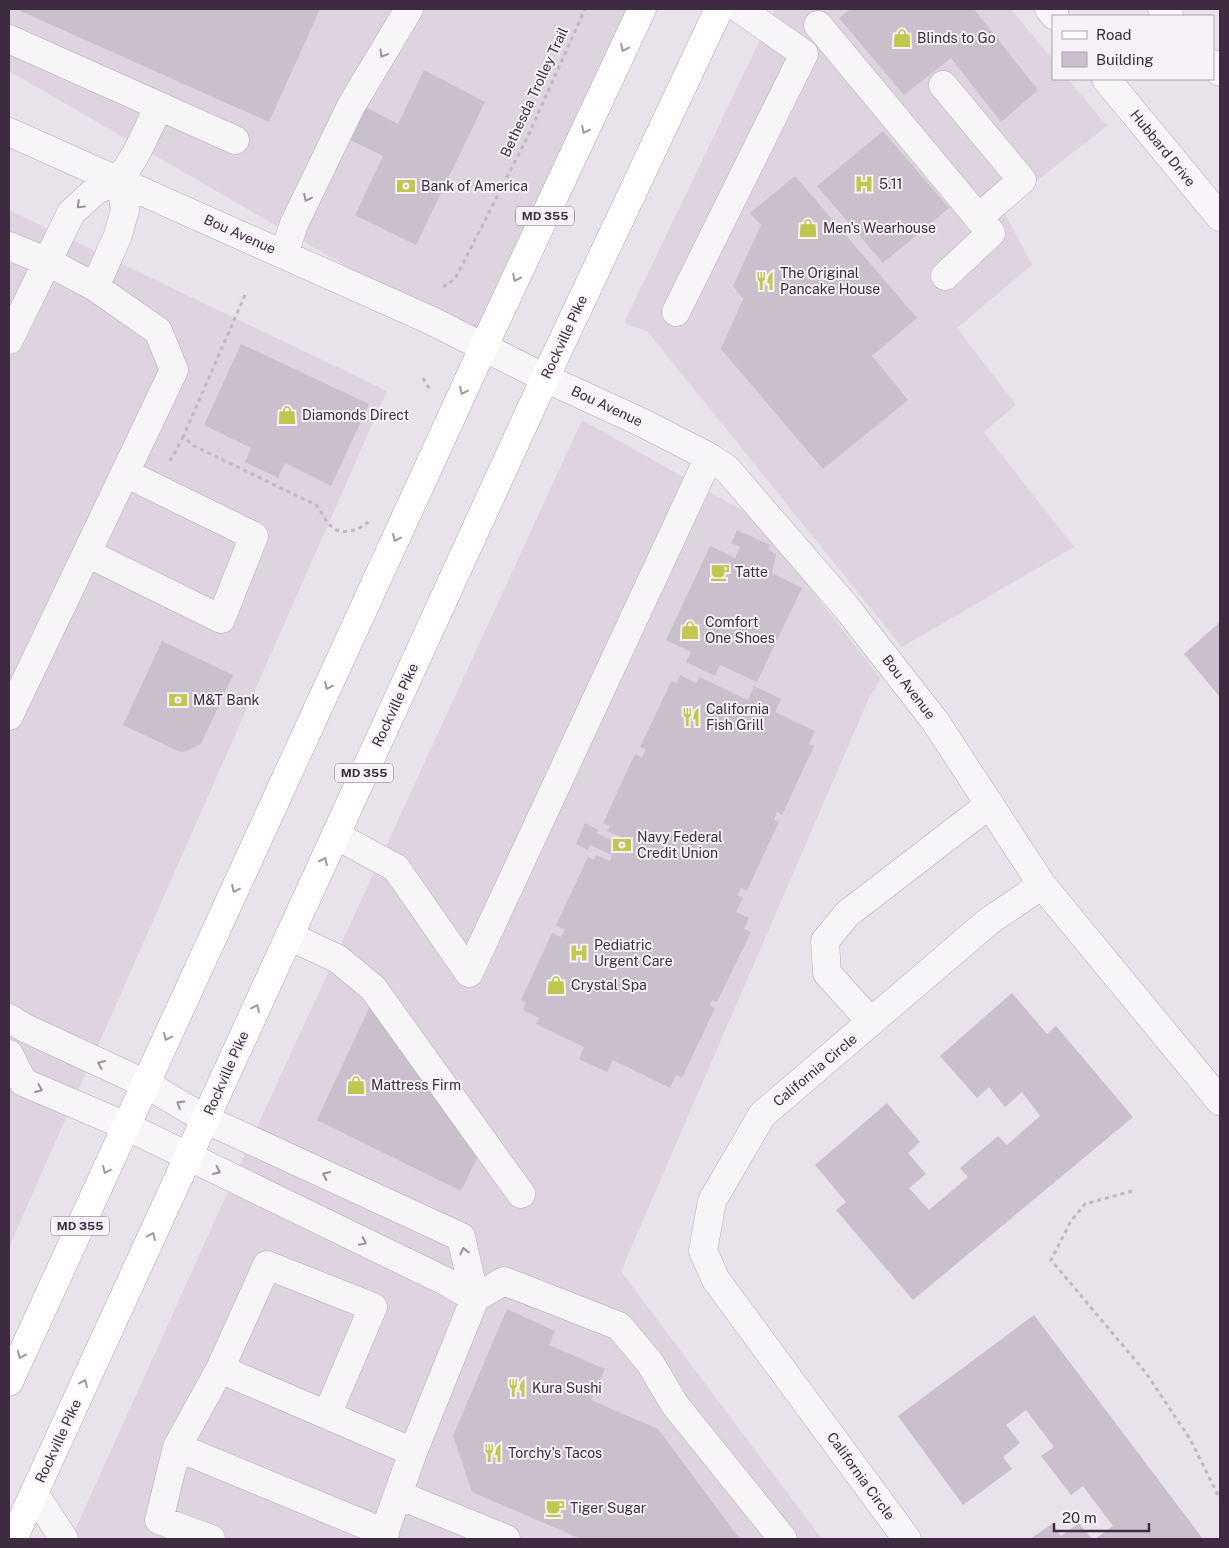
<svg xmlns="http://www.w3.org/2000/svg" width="1229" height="1548" font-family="'Public Sans',sans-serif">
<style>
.built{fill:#ddd4df}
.building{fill:#cabfcc}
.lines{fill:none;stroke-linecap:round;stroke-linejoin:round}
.minor-casing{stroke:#b5abb7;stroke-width:29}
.major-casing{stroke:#b1a2b5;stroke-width:29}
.path{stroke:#c0b8c1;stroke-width:3;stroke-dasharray:4 4;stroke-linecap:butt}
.minor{stroke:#f8f5f8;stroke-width:28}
.major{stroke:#fff;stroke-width:28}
.oneway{stroke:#9e95a0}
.oneway2{stroke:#9b909c}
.labels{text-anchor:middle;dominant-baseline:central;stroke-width:4;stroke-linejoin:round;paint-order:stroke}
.shield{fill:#f6f2f7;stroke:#756778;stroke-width:1}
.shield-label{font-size:12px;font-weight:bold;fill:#3e2b41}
.poi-label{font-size:14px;fill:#3e2b41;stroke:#f6f2f7;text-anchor:start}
.street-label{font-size:14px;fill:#3e2b41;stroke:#f6f2f7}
</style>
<rect width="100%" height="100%" fill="#e8e2ea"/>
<path class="built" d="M 9,9 L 642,9 L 484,346 L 9,71 Z
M 775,9 L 1011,9 L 1053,60 L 1053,79 L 1068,79 L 1107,126 L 1002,208 L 1032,265 L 957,328 L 1016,405 L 984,432 L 1074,547 L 902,647 L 647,331 L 624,323 Z
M 9,210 L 387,391 L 9,1247 Z
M 582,420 L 756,518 L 881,679 L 869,698 L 621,1271 L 822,1539 L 71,1539 L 263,1114 Z"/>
<path class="building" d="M 16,9 L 320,9 L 269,122 Z
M 851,9 L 974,9 L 1038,90 L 1001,122 L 951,58 L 904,95 L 839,18 Z
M 424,70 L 485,102 L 416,245 L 355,215 L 383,156 L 348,139 L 365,107 L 398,124 Z
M 883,131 L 949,208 L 883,263 L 817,186 Z
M 795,176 L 917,318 L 872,356 L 908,400 L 823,469 L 721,349 L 743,299 L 733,286 L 761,225 L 750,213 Z
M 241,344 L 369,404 L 331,486 L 285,463 L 278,478 L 245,462 L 251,448 L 204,425 Z
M 737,530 L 770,545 L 768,550 L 776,554 L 772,573 L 802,588 L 757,682 L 720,665 L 715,676 L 686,662 L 691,652 L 666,640 L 710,546 L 735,558 L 740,547 L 731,543 Z
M 1220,622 L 1220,697 L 1184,654 Z
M 162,641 L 233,675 L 201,744 L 187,751 L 180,752 L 123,725 Z
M 680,675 L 696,683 L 699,677 L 748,700 L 754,686 L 781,699 L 775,712 L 815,731 L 809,744 L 814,746 L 782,815 L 777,812 L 774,820 L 779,822 L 747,890 L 741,888 L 738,896 L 743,898 L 736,912 L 749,918 L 744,929 L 751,932 L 717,1002 L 712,1000 L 710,1005 L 715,1008 L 682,1078 L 676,1075 L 670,1088 L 613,1060 L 607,1072 L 579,1059 L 584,1047 L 536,1024 L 539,1018 L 523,1010 L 526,1003 L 521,1000 L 552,933 L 561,937 L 565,930 L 556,925 L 588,857 L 594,860 L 596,855 L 610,861 L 612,855 L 590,845 L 588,850 L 576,844 L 585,823 L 598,830 L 597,833 L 618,843 L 621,837 L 607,831 L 610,826 L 603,823 L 635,754 L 642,758 L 646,749 L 640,747 L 672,680 L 677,683 Z
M 1012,993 L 1047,1034 L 1056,1026 L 1133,1117 L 913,1300 L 836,1210 L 846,1202 L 815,1165 L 887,1103 L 920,1142 L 908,1153 L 926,1174 L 909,1188 L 929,1210 L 968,1177 L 960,1168 L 998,1136 L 1007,1145 L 1040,1116 L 1022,1092 L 1005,1107 L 989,1087 L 977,1098 L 940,1056 Z
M 370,1006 L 478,1156 L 461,1191 L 317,1120 Z
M 507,1309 L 555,1331 L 549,1345 L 605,1369 L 591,1400 L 658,1429 L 740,1539 L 581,1539 L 472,1492 L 453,1436 Z
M 1034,1315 L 1203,1539 L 1095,1539 L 1113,1526 L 1083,1486 L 1071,1495 L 1041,1456 L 1054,1447 L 1026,1410 L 1006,1425 L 1020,1443 L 1003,1457 L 1012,1469 L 963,1505 L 898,1416 Z
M 1079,1523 L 1092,1539 L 1030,1539 L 1052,1524 L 1061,1536 Z"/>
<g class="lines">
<g class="minor-casing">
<path id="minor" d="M 1049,9 L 1055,16
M 1162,9 L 1169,16
M 818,25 L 991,233 L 945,276
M 9,39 L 235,140
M 1213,64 L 1220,72
M 1106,79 L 1220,217
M 943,85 L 1022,180 L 978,218
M 9,132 L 430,320 L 545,378 L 643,423 L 709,457 L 727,469 L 846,607 L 935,721 L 1042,885 L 1220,1101
M 9,246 L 48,262 L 95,287 L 158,331 L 174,370 L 9,716
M 284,254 L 294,224 L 351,106 L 409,9
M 95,287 L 118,235 L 125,210 L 120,180
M 676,312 L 804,54 L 740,9
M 9,340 L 71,213 L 96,190 L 120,180 L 137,152 L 159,106
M 87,553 L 221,619 L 254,536 L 125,473
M 335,835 L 396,868 L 469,973 L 709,457
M 289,936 L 338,959 L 373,988 L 521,1194
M 9,1018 L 23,1027 L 146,1084 L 205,1119 L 461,1237 L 475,1298 L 413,1452 L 382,1539
M 871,1022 L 827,973 L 825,941 L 847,914 L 990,804
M 9,1054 L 23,1082 L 126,1126 L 447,1282 L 475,1298
M 475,1298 L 504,1281 L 619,1326 L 650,1363 L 675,1405 L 783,1539
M 220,1369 L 413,1452
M 177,1447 L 385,1533
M 34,1493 L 64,1539
M 399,1495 L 506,1539
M 211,1539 L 159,1520 L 177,1447 L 220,1369 L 267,1265 L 373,1307 L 327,1415
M 907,1539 L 716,1280 L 703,1251 L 712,1201 L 762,1115 L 989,921 L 1042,885"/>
</g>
<g class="major-casing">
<path id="major" d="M 9,1382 L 484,346 L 642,9
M 13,1539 L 545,378 L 719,9"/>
</g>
<path class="path" d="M 443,287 L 455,279 L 528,136 L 585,9
M 245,295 L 183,437 L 194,446 L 316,505 C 322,512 325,521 332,527 C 342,536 360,530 368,522
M 423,378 L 430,390
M 170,461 L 183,437
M 1132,1191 L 1085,1204 L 1071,1221 L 1051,1260 L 1146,1373 L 1190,1439 L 1220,1499"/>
<use href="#minor" class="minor"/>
<use href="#major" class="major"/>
</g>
<defs><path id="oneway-chevron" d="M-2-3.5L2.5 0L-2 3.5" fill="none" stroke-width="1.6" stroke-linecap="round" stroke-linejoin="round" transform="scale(1.25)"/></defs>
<g class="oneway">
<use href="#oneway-chevron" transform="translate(624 48) rotate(115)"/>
<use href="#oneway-chevron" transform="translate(585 130) rotate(115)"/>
<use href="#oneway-chevron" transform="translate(516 278) rotate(115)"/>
<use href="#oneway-chevron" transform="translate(463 391) rotate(115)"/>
<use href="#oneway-chevron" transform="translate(396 538) rotate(115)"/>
<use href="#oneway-chevron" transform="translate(328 686) rotate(115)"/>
<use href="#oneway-chevron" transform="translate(324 861) rotate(-65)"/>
<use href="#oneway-chevron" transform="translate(235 889) rotate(115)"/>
<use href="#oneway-chevron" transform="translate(256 1008) rotate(-65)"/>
<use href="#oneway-chevron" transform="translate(167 1037) rotate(115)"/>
<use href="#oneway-chevron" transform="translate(106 1170) rotate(115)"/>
<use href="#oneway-chevron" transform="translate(152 1236) rotate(-65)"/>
<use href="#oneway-chevron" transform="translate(21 1355) rotate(115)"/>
<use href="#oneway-chevron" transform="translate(84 1383) rotate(-65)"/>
</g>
<g class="oneway2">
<use href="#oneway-chevron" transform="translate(383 54) rotate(121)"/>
<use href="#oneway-chevron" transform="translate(307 198) rotate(116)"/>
<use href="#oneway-chevron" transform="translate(80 205) rotate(136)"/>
<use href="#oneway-chevron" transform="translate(101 1064) rotate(-157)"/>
<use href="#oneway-chevron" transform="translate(39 1089) rotate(23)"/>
<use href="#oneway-chevron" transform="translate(180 1104) rotate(-150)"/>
<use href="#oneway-chevron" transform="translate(217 1171) rotate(25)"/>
<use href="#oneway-chevron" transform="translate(326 1175) rotate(-155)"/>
<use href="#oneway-chevron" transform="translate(363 1242) rotate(26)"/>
<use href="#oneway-chevron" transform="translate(464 1251) rotate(-103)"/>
</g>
<defs>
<g id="shop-bare" transform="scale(1.5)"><path d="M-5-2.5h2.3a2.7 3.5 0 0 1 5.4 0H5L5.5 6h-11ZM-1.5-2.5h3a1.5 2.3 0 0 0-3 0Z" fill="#c1c84d" stroke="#f6f2f7" stroke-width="2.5" paint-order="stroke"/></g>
<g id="hospital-bare" transform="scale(1.5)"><path d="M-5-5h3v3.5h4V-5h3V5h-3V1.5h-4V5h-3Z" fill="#c1c84d" stroke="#f6f2f7" stroke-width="2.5" paint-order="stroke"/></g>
<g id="bank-bare" transform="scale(1.5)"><path d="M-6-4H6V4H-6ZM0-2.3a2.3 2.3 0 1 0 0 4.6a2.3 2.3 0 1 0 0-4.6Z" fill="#c1c84d" stroke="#f6f2f7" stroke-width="2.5" paint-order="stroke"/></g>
<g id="restaurant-bare" transform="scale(1.5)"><path d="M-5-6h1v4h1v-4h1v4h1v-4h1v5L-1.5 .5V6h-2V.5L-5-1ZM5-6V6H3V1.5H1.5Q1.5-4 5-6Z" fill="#c1c84d" stroke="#f6f2f7" stroke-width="2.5" paint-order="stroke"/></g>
<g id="cafe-bare" transform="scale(1.5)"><path d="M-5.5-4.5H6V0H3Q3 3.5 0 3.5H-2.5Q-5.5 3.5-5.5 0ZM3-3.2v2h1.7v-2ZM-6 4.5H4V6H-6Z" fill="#c1c84d" stroke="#f6f2f7" stroke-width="2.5" paint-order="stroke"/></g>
</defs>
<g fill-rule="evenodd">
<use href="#shop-bare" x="902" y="38"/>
<use href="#hospital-bare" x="864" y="184"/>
<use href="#bank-bare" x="406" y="186"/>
<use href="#shop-bare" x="808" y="228"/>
<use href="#restaurant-bare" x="765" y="281"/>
<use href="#shop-bare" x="287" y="415"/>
<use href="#cafe-bare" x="720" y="572"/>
<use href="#shop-bare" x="690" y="630"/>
<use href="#bank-bare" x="178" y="700"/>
<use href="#restaurant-bare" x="691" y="717"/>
<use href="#bank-bare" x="622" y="845"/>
<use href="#hospital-bare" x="579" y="953"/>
<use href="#shop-bare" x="556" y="985"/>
<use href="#shop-bare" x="356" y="1085"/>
<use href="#restaurant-bare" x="517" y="1388"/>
<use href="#restaurant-bare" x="493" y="1453"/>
<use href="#cafe-bare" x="555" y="1508"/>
</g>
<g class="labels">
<g class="shield">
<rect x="516" y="206.5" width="58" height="19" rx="4"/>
<rect x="335" y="763.5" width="58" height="19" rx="4"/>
<rect x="51" y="1216.5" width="58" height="19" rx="4"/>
</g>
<g class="shield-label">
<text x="545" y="216">MD 355</text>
<text x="364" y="773">MD 355</text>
<text x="80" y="1226">MD 355</text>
</g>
<g class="poi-label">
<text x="917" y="38">Blinds to Go</text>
<text x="879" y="184">5.11</text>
<text x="421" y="186">Bank of America</text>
<text x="823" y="228">Men's Wearhouse</text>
<text x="780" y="273">The Original<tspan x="780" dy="16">Pancake House</tspan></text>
<text x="302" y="415">Diamonds Direct</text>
<text x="735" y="572">Tatte</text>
<text x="705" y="622">Comfort<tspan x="705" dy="16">One Shoes</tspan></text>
<text x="193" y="700">M&amp;T Bank</text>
<text x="706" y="709">California<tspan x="706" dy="16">Fish Grill</tspan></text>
<text x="637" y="837">Navy Federal<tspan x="637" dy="16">Credit Union</tspan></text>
<text x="594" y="945">Pediatric<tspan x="594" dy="16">Urgent Care</tspan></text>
<text x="571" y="985">Crystal Spa</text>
<text x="371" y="1085">Mattress Firm</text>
<text x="532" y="1388">Kura Sushi</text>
<text x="508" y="1453">Torchy's Tacos</text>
<text x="570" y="1508">Tiger Sugar</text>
</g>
<g class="street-label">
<text transform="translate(534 92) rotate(-65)">Bethesda Trolley Trail</text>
<text transform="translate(1163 148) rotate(51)">Hubbard Drive</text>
<text transform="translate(240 234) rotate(24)">Bou Avenue</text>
<text transform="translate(564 337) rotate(-65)">Rockville Pike</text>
<text transform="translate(607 406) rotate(25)">Bou Avenue</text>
<text transform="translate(909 687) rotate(52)">Bou Avenue</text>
<text transform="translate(395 705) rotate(-65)">Rockville Pike</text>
<text transform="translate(815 1070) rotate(-40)">California Circle</text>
<text transform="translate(226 1073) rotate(-66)">Rockville Pike</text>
<text transform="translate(58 1441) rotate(-65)">Rockville Pike</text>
<text transform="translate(861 1476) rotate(54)">California Circle</text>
</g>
</g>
<rect width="1229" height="1548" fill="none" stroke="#3e2b41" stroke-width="20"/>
<rect x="1052" y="15" width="162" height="65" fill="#f6f2f7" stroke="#aca2ae"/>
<rect x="1062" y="31" width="25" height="8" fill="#ffffff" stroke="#aca2ae"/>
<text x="1096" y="40" font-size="15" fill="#3e2b41">Road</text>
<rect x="1062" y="52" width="25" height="15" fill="#cabfcc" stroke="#aca2ae"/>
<text x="1096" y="65" font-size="15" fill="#3e2b41">Building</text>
<path d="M1054 1523v8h95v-8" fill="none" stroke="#3e2b41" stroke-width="2.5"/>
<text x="1062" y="1523" font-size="15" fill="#3e2b41" stroke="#f6f2f7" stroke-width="4" paint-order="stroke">20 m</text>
</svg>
